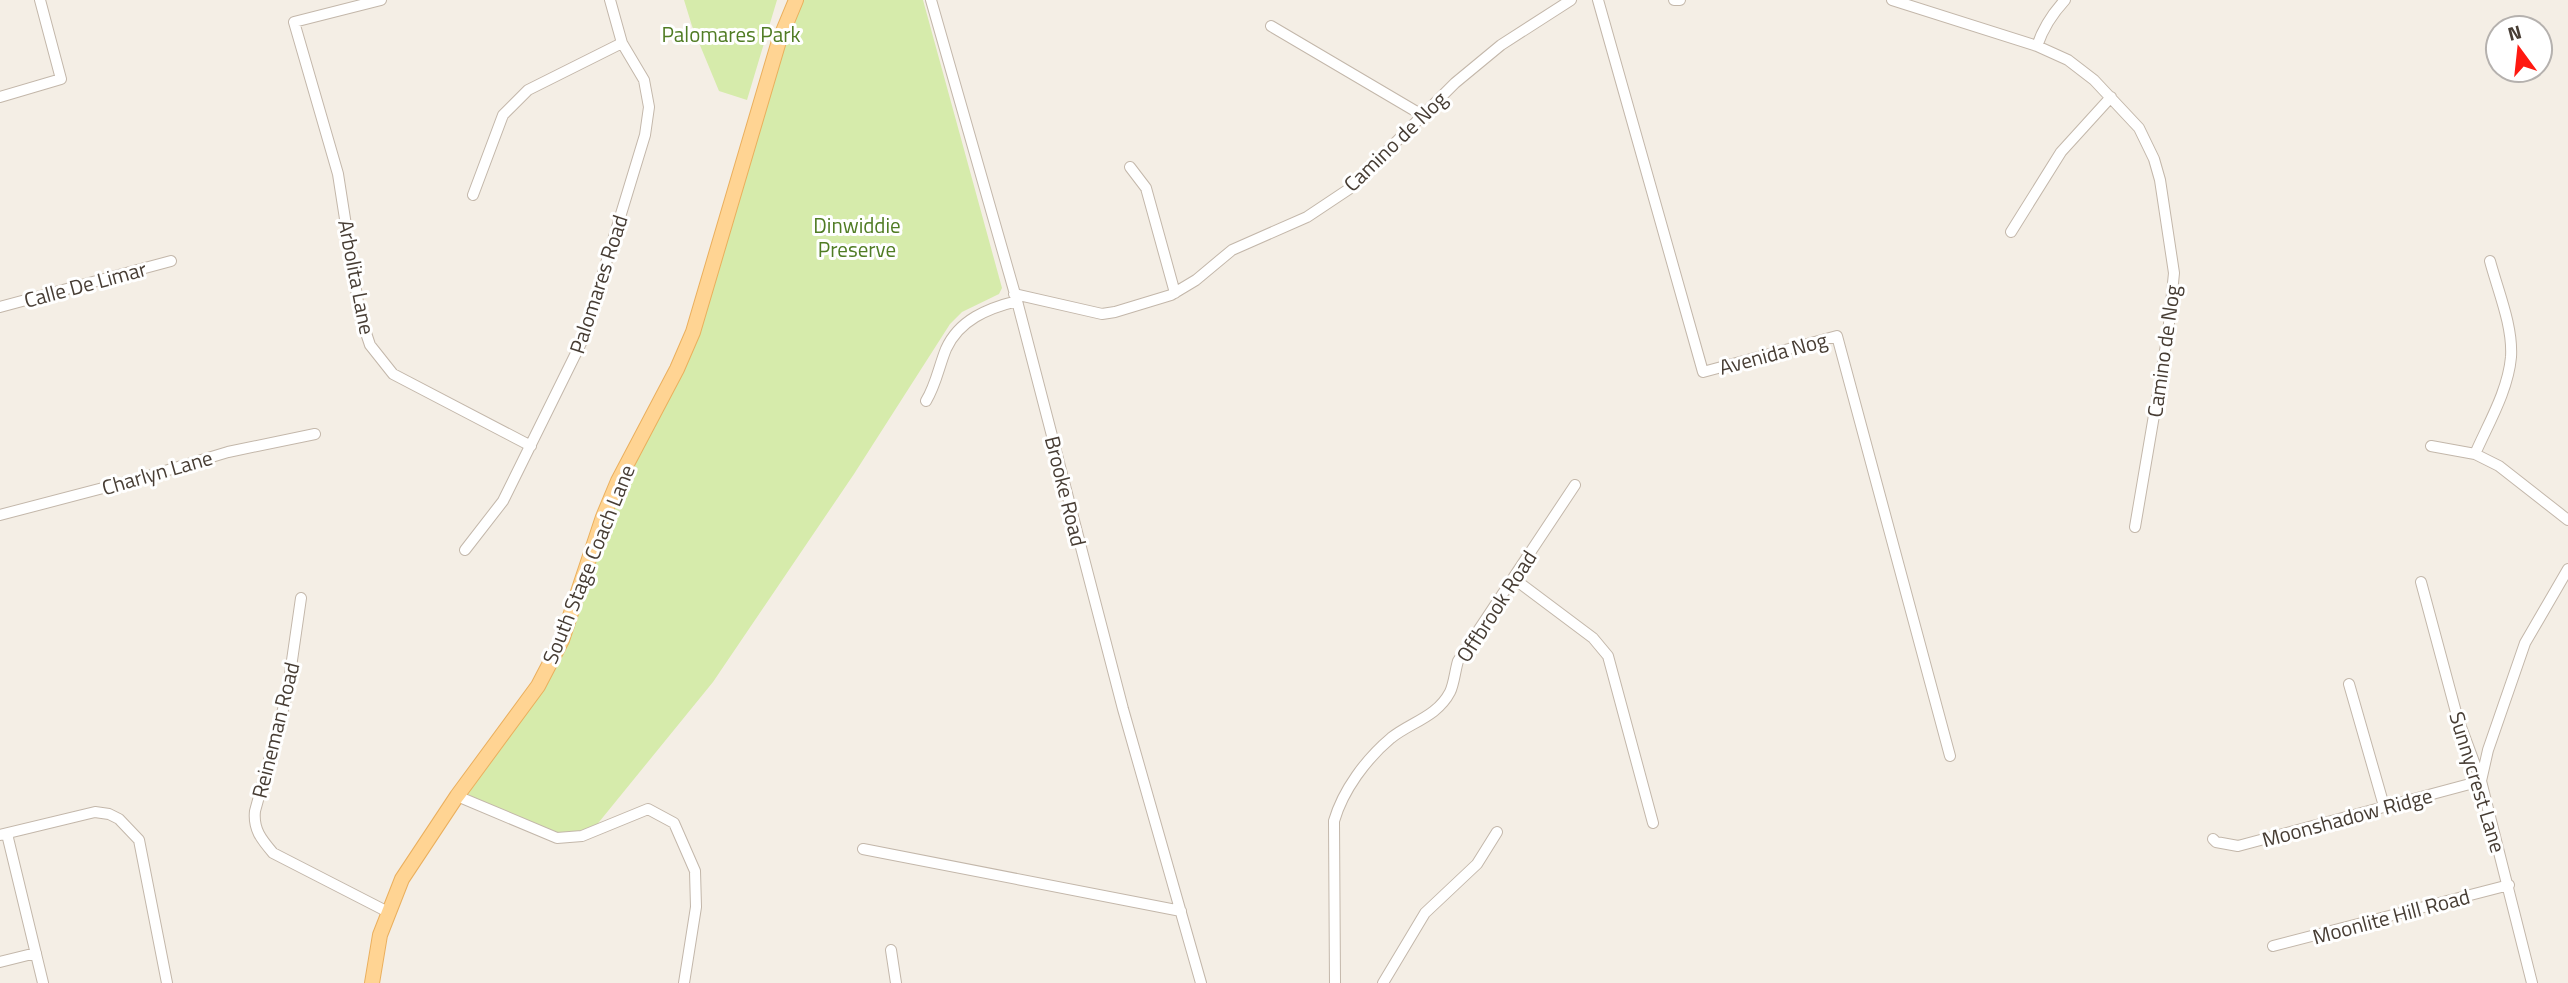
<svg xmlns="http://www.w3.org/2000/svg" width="2568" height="983" font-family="'Titillium Web',sans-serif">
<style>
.green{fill:#d6ebab}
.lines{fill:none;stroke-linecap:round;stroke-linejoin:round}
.minor-casing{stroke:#c3b7aa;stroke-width:12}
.major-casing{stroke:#eaaf5d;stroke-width:16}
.minor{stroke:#fff;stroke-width:10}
.major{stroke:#ffd493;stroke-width:14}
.labels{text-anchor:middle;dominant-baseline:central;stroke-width:6;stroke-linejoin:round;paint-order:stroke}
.park-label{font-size:21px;fill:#507c24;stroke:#fff}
.street-label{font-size:21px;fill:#473d34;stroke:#fff}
</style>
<rect width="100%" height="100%" fill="#f4eee5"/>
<path class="green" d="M 684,0 L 777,0 L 747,100 L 719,91 L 692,26 Z
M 798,0 L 923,0 L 1002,288 L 999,294 L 962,312 L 950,324 L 854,474 L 713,682 L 595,827 L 567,834 L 542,835 L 504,817 L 468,794 L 541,694 L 624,481 L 699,323 Z"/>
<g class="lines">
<g class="minor-casing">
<path id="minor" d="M 381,0 L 294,22 L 338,174 L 360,315 L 370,345 L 393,374 L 531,446
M 931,0 L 1017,301 L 1123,709 L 1201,983
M 1598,0 L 1703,372 L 1837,336 L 1950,756
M 1674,0 L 1680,0
M 1892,0 L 2037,46 L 2068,60 L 2094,80 L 2139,128 L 2154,159 L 2160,180 L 2174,273 L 2168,333 L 2135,527
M 1271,26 L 1422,115
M 2037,46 C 2043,28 2052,14 2065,0
M 0,97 L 61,79 L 40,0
M 1130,167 L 1146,188 L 1175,293
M 473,195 L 503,115 L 528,90 L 622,43
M 2011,232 L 2061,152 L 2111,97
M 1014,294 L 1102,314 L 1115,312 L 1171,295 L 1196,280 L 1232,250 L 1307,217 L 1349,189 L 1455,83 L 1501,45 L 1571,0
M 0,307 L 171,261
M 926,401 C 936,385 939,366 946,349 C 959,320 988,308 1017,301
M 2431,446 L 2475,454 L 2499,466 L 2568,520
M 2475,454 C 2488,424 2508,391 2511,357 C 2513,326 2498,291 2490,261
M 0,515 L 145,477 L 228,452 L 315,434
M 465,550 L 503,501 L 583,339 L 645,135 L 649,107 L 644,80 L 622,43 L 610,0
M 1513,578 L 1593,638 L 1608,656 L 1653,823
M 2421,582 L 2457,716 L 2481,781 L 2532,983
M 301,598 L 287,695 L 255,811 C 253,829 261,839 273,853 L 388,912
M 2349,684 L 2384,806
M 457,796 L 557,838 L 582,836 L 648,809 L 674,823 L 695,871 L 696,907 L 684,983
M 7,834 L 43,983
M 0,835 L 95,812 L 109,814 L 119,819 L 139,840 L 167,983
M 2213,839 L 2216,842 L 2238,846 L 2481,781 L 2488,750 L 2525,643 L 2568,569
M 863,849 L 1181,911
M 2273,946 L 2509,885
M 891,950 L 896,983
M 0,962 L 36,953
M 1335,983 L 1334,821 C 1343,790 1366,759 1391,738 C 1411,722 1437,717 1450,692 C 1454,684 1455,671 1458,661 L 1575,485
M 1383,983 L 1425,913 L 1477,864 L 1497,832"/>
</g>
<g class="major-casing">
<path id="major" d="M 372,983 L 380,935 L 402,879 L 457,796 L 538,686 L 562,640 L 603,517 L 618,481 L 677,369 L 693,332 L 779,41 L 796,0"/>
</g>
<use href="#minor" class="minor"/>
<use href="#major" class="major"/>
</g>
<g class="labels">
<g class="park-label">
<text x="731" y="34">Palomares Park</text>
<text x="857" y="225">Dinwiddie<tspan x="857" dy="24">Preserve</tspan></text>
</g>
<g class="street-label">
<text transform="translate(1395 141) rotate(-44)">Camino de Nog</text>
<text transform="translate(357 277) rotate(79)">Arbolita Lane</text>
<text transform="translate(85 284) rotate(-15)">Calle De Limar</text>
<text transform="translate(598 284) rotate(-72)">Palomares Road</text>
<text transform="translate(2163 351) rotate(-82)">Camino de Nog</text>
<text transform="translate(1773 353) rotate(-15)">Avenida Nog</text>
<text transform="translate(157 472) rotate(-16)">Charlyn Lane</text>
<text transform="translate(1066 491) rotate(76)">Brooke Road</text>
<text transform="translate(588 564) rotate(-68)">South Stage Coach Lane</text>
<text transform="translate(1496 606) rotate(-57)">Offbrook Road</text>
<text transform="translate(275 730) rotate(-76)">Reineman Road</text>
<text transform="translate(2478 782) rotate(73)">Sunnycrest Lane</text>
<text transform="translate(2347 817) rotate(-15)">Moonshadow Ridge</text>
<text transform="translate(2391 916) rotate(-15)">Moonlite Hill Road</text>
</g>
</g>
<g transform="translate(2519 49) rotate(345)"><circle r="33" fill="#ffffff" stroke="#b5b1ae" stroke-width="2"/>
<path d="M0-5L12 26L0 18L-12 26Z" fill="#ff1911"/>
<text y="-10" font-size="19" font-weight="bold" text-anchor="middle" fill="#473d34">N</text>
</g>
</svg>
